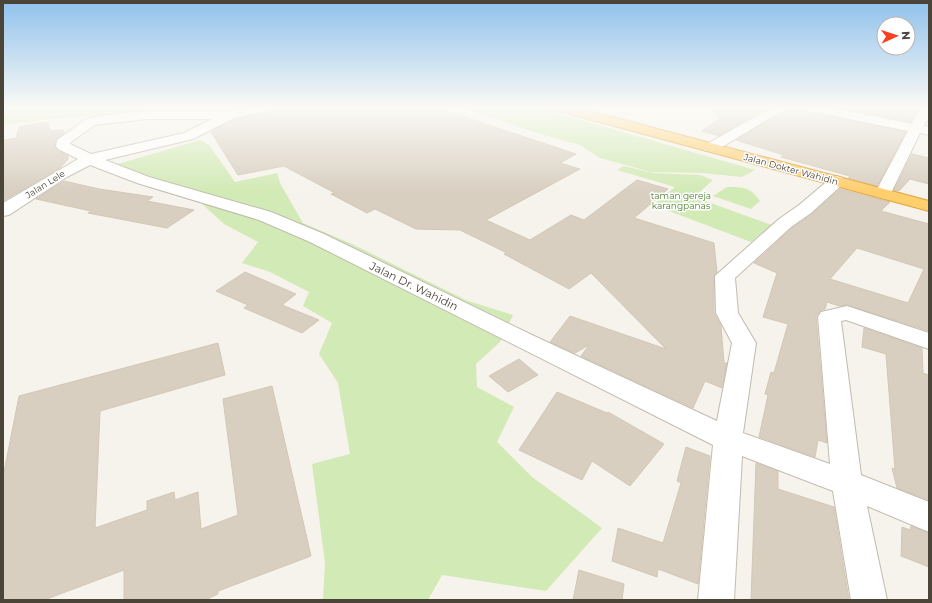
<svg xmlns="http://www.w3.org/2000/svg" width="932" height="603" font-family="Montserrat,sans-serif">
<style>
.green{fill:#d2eab5}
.building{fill:#d8cfc1;stroke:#d3c7b4;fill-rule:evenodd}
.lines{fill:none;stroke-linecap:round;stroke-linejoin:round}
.minor-casing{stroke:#c2bbae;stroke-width:2}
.highway-casing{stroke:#e0a43c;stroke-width:2}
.minor{fill:#fff;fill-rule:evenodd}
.highway{fill:#ffcf6e;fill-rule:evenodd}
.labels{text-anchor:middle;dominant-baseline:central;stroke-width:3;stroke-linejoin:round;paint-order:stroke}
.far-street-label{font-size:9px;fill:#4b4439;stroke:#fff}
.far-park-label{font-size:9px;fill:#4a7f2a;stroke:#fff}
.street-label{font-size:11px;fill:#4b4439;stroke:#fff}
</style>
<rect width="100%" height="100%" fill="#f6f3ec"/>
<path class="green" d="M 4,107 L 143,107 L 143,111 L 39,120 L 3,125 Z
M 462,107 L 536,107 L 755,170 L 742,177 L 701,173 L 651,172 L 600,158 L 580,145 L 540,134 Z
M 200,140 L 209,145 L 235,182 L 277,173 L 281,185 L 303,223 L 352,244 L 468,301 L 513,315 L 500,342 L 476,364 L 477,387 L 514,407 L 497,442 L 532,477 L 602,528 L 546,591 L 442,575 L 428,600 L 323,600 L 325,563 L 312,464 L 350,454 L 338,383 L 319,354 L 332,323 L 303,306 L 309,292 L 270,272 L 242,263 L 258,242 L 224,224 L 199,201 L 174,184 L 111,166 Z
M 624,166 L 654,173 L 700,175 L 713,180 L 694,197 L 772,225 L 751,242 L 653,205 L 675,187 L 617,170 Z
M 727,187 C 744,187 750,187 760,201 L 751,209 L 713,196 Z"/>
<path class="building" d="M 276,107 L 435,107 L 576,154 L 560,163 L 580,169 L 486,220 L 530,240 L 571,215 L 584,220 L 637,180 L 668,189 L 634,218 L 714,243 L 717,272 L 714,276 L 714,313 L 721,326 L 724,363 L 727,363 L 722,388 L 705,381 L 693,408 L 581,356 L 589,345 L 575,353 L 550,342 L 570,316 L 666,349 L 591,273 L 569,289 L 504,254 L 507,253 L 460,230 L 416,229 L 375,209 L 367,213 L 331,194 L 335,193 L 284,166 L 238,175 L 211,132 L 234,119 L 273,111 Z
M 712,107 L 769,107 L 719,136 L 702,131 L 719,119 Z
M 790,107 L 803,107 L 810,112 L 906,132 L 877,186 L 848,178 L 850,176 L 781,157 L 784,155 L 736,140 Z
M 839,107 L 919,107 L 911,122 Z
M 48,122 L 50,131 L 63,130 L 64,133 L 56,140 L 55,146 L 57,150 L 68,156 L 68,159 L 60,168 L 3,201 L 4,140 L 16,138 L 19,127 Z
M 912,154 L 929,158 L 929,184 L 910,179 L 899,191 L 894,190 Z
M 64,181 L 99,189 L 153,197 L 147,201 L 194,210 L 167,228 L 88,213 L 91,211 L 36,199 Z
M 840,189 L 890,202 L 881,211 L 929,224 L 929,331 L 847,305 L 839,306 L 827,302 L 825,309 L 820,311 L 816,317 L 827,443 L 818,440 L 815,457 L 759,437 L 768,395 L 765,394 L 771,372 L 774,373 L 788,324 L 763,317 L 777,273 L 754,263 L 792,228 L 812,214 ZM 857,248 L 924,269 L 908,303 L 830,279 Z
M 245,272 L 296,294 L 282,305 L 319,320 L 302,333 L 244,308 L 248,305 L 216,291 Z
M 864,328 L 922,348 L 923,373 L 929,375 L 929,500 L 897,488 L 892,468 L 895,469 L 886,354 L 862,347 Z
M 218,343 L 225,375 L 100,411 L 95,528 L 147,510 L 147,501 L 174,492 L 175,500 L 198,492 L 201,529 L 238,515 L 223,399 L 272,386 L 311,556 L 218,591 L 218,594 L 205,600 L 124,600 L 124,570 L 44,600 L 3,600 L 3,477 L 19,396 Z
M 519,359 L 538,375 L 508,392 L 489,376 Z
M 557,392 L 607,413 L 608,412 L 664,444 L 630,486 L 592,461 L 582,480 L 519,450 Z
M 686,447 L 710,456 L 698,584 L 658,569 L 657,577 L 612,561 L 618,528 L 663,543 L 681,483 L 677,481 Z
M 756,463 L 778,471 L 778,489 L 834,507 L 849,600 L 751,600 Z
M 911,526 L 929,533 L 929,567 L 901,556 L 902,527 L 910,530 Z
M 579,570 L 624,584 L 622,600 L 573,600 Z"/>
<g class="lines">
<g class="minor-casing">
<path id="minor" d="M 249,107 L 275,107 L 273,110 L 234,118 L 193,139 L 105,160 L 149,177 L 271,212 L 324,234 L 532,335 L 717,421 L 732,343 L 716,313 L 715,276 L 779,219 L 799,205 L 831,178 L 837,176 L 843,178 L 845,181 L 843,184 L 811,213 L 791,227 L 735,278 L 738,313 L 756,343 L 743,433 L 830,464 L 818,317 L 821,312 L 847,306 L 929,333 L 929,349 L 846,320 L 841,321 L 861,475 L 929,502 L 929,532 L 867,506 L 887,600 L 851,600 L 833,491 L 742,456 L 734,600 L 698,600 L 713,445 L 310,242 L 259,220 L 137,183 L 90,165 L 67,177 L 9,215 L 3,216 L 3,203 L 78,159 L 58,149 L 56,146 L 57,140 L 86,119 L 104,115 L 146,111 L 230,111 ZM 146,119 L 212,119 L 184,133 L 91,154 L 70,144 L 71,142 L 95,125 Z
M 773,107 L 789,107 L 715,151 L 705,151 L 703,148 L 705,145 Z
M 804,107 L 830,107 L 912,124 L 921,107 L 929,107 L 929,116 L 924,126 L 929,127 L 929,135 L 920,133 L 891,193 L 889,197 L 883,198 L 877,197 L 875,193 L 908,131 L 810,111 Z"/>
</g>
<g class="highway-casing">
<path id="highway" d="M 553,107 L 575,107 L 929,201 L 929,211 L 555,110 Z"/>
</g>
<use href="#minor" class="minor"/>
<use href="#highway" class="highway"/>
</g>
<linearGradient id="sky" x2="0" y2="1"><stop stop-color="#8fc1ec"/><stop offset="0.56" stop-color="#fbfaf6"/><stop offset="1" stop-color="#fbfaf6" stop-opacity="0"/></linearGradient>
<rect width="932" height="192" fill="url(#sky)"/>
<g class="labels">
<g class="far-street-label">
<text transform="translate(791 169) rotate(15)">Jalan Dokter Wahidin</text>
<text transform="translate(45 184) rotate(-32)">Jalan Lele</text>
</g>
<g class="far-park-label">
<text x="681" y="195">taman gereja<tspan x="681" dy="10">karangpanas</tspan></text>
</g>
<g class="street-label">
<text transform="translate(414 286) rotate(26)">Jalan Dr. Wahidin</text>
</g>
</g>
<rect width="932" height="603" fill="none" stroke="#4b4439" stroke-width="8"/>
<g transform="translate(896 36) rotate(87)"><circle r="19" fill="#ffffff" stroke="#b7b4b0"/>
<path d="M0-3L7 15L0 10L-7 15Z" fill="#fc3f1d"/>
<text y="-6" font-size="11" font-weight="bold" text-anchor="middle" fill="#4b4439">N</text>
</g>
</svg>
